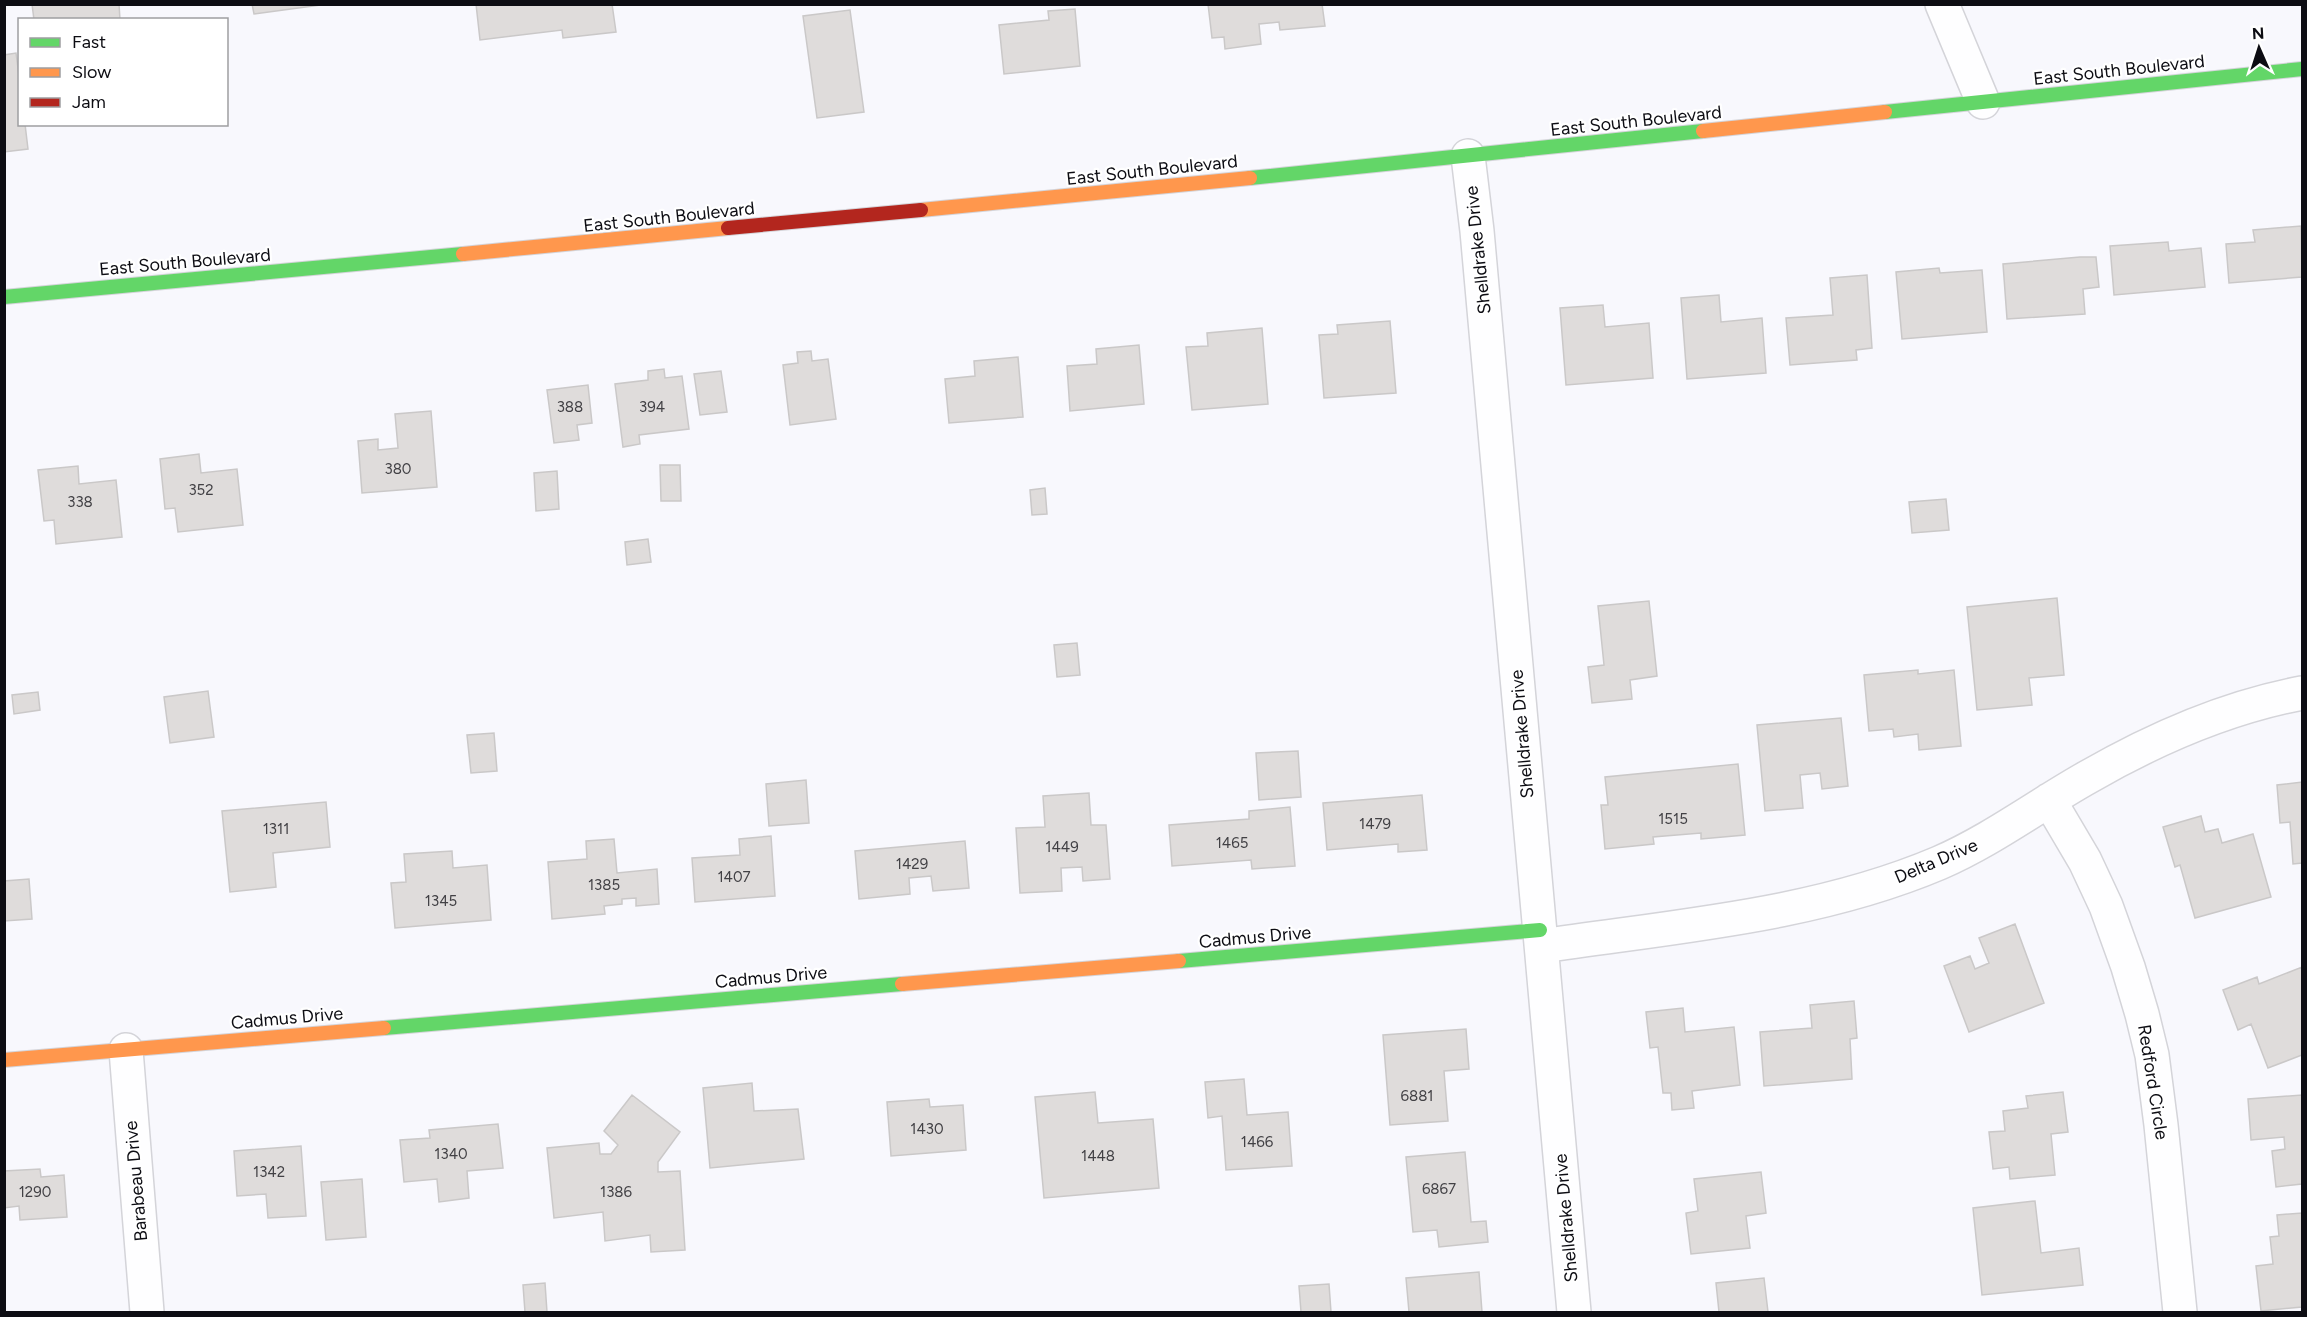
<svg xmlns="http://www.w3.org/2000/svg" width="2307" height="1317" font-family="Figtree,sans-serif">
<style>
.building{fill:#dfdcdb;stroke:#cac8c8;stroke-width:1.5}
.lines{fill:none;stroke-linecap:round;stroke-linejoin:round}
.street-casing{stroke:#d4d4d9;stroke-width:36}
.fast-casing{stroke:#d4d4d9;stroke-width:16}
.slow-casing{stroke:#d4d4d9;stroke-width:16}
.jam-casing{stroke:#d4d4d9;stroke-width:16}
.street{stroke:#fefeff;stroke-width:33}
.fast{stroke:#63d668;stroke-width:14}
.slow{stroke:#ff974d;stroke-width:14}
.jam{stroke:#b3261e;stroke-width:14}
.labels{text-anchor:middle;dominant-baseline:central;stroke-width:4.5;stroke-linejoin:round;paint-order:stroke}
.number-label{font-size:15px;fill:#424145}
.street-label{font-size:18px;fill:#0d0d13;stroke:#fff}
</style>
<rect width="100%" height="100%" fill="#f8f8fd"/>
<path class="building" d="M 32,4 L 119,4 L 120,20 L 34,20 Z
M 252,4 L 328,4 L 254,14 Z
M 476,4 L 612,4 L 616,32 L 563,38 L 562,30 L 480,40 Z
M 1208,4 L 1322,4 L 1325,26 L 1280,30 L 1279,22 L 1259,24 L 1261,44 L 1225,49 L 1224,37 L 1212,38 Z
M 1075,9 L 1080,66 L 1004,74 L 999,25 L 1049,20 L 1048,11 Z
M 850,10 L 864,112 L 817,118 L 803,16 Z
M 16,53 L 20,83 L 20,124 L 25,124 L 28,149 L 4,152 L 4,55 Z
M 2301,226 L 2302,277 L 2229,283 L 2226,244 L 2255,242 L 2253,230 Z
M 2168,242 L 2169,251 L 2201,248 L 2205,287 L 2114,295 L 2110,246 Z
M 2080,257 L 2096,257 L 2099,287 L 2083,289 L 2085,314 L 2007,319 L 2003,264 Z
M 1939,268 L 1940,273 L 1982,270 L 1987,332 L 1902,339 L 1896,272 Z
M 1867,275 L 1872,348 L 1856,350 L 1857,360 L 1790,365 L 1786,318 L 1833,315 L 1830,278 Z
M 1719,295 L 1721,322 L 1762,318 L 1766,373 L 1687,379 L 1681,298 Z
M 1603,305 L 1605,327 L 1649,323 L 1653,378 L 1566,385 L 1560,308 Z
M 1390,321 L 1396,393 L 1324,398 L 1319,335 L 1338,334 L 1337,325 Z
M 1262,328 L 1268,404 L 1192,410 L 1186,347 L 1208,346 L 1207,333 Z
M 1139,345 L 1144,404 L 1070,411 L 1067,366 L 1097,364 L 1096,349 Z
M 811,351 L 812,361 L 828,359 L 836,419 L 790,425 L 783,365 L 798,363 L 797,352 Z
M 1018,357 L 1023,417 L 949,423 L 945,379 L 975,376 L 974,361 Z
M 664,369 L 665,378 L 682,376 L 689,429 L 639,435 L 640,444 L 623,447 L 615,384 L 648,380 L 648,371 Z
M 721,371 L 727,412 L 700,415 L 694,374 Z
M 588,385 L 592,423 L 577,425 L 579,440 L 554,443 L 547,390 Z
M 431,411 L 437,487 L 362,493 L 358,441 L 378,439 L 378,450 L 398,448 L 395,414 Z
M 199,454 L 201,473 L 237,469 L 243,525 L 178,532 L 175,508 L 165,509 L 160,459 Z
M 660,465 L 680,465 L 681,501 L 661,501 Z
M 78,466 L 79,484 L 116,480 L 122,537 L 56,544 L 54,520 L 44,521 L 38,470 Z
M 557,471 L 559,509 L 536,511 L 534,473 Z
M 1045,488 L 1047,514 L 1032,515 L 1030,490 Z
M 1946,499 L 1949,530 L 1912,533 L 1909,502 Z
M 648,539 L 651,562 L 627,565 L 625,542 Z
M 2057,598 L 2064,675 L 2029,678 L 2032,705 L 1977,710 L 1967,607 Z
M 1649,601 L 1657,676 L 1630,680 L 1632,699 L 1592,703 L 1588,667 L 1604,665 L 1598,606 Z
M 1077,643 L 1080,675 L 1057,677 L 1054,645 Z
M 1918,670 L 1918,674 L 1954,670 L 1961,746 L 1919,750 L 1918,734 L 1894,737 L 1893,729 L 1869,731 L 1864,675 Z
M 208,691 L 214,737 L 170,743 L 164,697 Z
M 38,692 L 40,710 L 14,714 L 12,695 Z
M 1841,718 L 1848,786 L 1822,789 L 1820,773 L 1800,775 L 1803,808 L 1765,811 L 1757,725 Z
M 494,733 L 497,771 L 471,773 L 467,735 Z
M 1298,751 L 1301,797 L 1259,800 L 1256,753 Z
M 1738,764 L 1745,835 L 1701,839 L 1701,833 L 1653,837 L 1654,844 L 1605,849 L 1601,805 L 1608,805 L 1605,777 Z
M 806,780 L 809,823 L 769,826 L 766,784 Z
M 2302,782 L 2302,863 L 2293,864 L 2290,822 L 2280,823 L 2277,785 Z
M 1089,793 L 1091,825 L 1106,825 L 1110,879 L 1083,881 L 1082,867 L 1061,868 L 1062,891 L 1020,893 L 1016,828 L 1045,827 L 1043,796 Z
M 1422,795 L 1427,850 L 1398,852 L 1398,844 L 1327,850 L 1323,803 Z
M 326,802 L 330,847 L 273,853 L 276,887 L 230,892 L 222,811 Z
M 1290,807 L 1295,866 L 1252,869 L 1251,860 L 1172,866 L 1169,825 L 1249,819 L 1249,811 Z
M 2201,816 L 2205,832 L 2218,829 L 2222,843 L 2253,834 L 2271,897 L 2195,918 L 2180,865 L 2175,867 L 2163,827 Z
M 771,836 L 775,896 L 695,902 L 692,858 L 740,855 L 739,839 Z
M 614,839 L 617,873 L 657,869 L 659,904 L 636,906 L 636,898 L 622,899 L 622,904 L 604,906 L 605,914 L 552,919 L 548,862 L 587,859 L 586,841 Z
M 965,841 L 969,888 L 933,891 L 931,876 L 909,878 L 910,894 L 859,899 L 855,851 Z
M 452,851 L 453,868 L 487,865 L 491,920 L 395,928 L 391,883 L 406,882 L 404,854 Z
M 29,879 L 32,919 L 4,921 L 4,881 Z
M 2015,924 L 2044,1003 L 1969,1032 L 1944,966 L 1970,956 L 1975,969 L 1989,963 L 1979,938 Z
M 2302,967 L 2302,1055 L 2268,1068 L 2251,1024 L 2238,1030 L 2223,990 L 2257,977 L 2259,984 Z
M 1854,1001 L 1857,1038 L 1850,1039 L 1852,1079 L 1764,1086 L 1760,1032 L 1812,1028 L 1810,1005 Z
M 1683,1008 L 1685,1032 L 1734,1027 L 1740,1085 L 1692,1091 L 1694,1108 L 1672,1110 L 1671,1093 L 1663,1093 L 1658,1047 L 1650,1048 L 1646,1012 Z
M 1466,1029 L 1469,1069 L 1444,1071 L 1448,1121 L 1390,1125 L 1383,1035 Z
M 1244,1079 L 1247,1115 L 1288,1112 L 1292,1166 L 1226,1170 L 1222,1116 L 1208,1118 L 1205,1082 Z
M 752,1083 L 754,1111 L 798,1109 L 804,1159 L 710,1168 L 703,1088 Z
M 1095,1092 L 1098,1123 L 1153,1119 L 1159,1188 L 1044,1198 L 1035,1097 Z
M 2063,1092 L 2068,1132 L 2051,1134 L 2055,1175 L 2010,1179 L 2009,1167 L 1993,1169 L 1989,1132 L 2005,1131 L 2003,1111 L 2028,1108 L 2026,1096 Z
M 632,1095 L 680,1132 L 658,1162 L 658,1172 L 680,1171 L 685,1250 L 651,1252 L 650,1235 L 605,1241 L 603,1212 L 554,1218 L 547,1148 L 599,1143 L 600,1154 L 611,1154 L 618,1145 L 604,1131 Z
M 2302,1095 L 2302,1184 L 2276,1187 L 2272,1151 L 2285,1149 L 2284,1137 L 2251,1140 L 2248,1099 Z
M 929,1099 L 930,1107 L 963,1105 L 966,1150 L 891,1156 L 887,1102 Z
M 498,1124 L 503,1168 L 467,1171 L 469,1198 L 439,1202 L 437,1179 L 404,1182 L 400,1140 L 430,1138 L 429,1130 Z
M 301,1146 L 306,1216 L 268,1218 L 266,1194 L 237,1196 L 234,1151 Z
M 1465,1152 L 1471,1222 L 1486,1221 L 1488,1242 L 1439,1247 L 1437,1230 L 1413,1232 L 1406,1157 Z
M 40,1169 L 41,1177 L 64,1175 L 67,1217 L 20,1220 L 19,1206 L 4,1208 L 4,1171 Z
M 1761,1172 L 1766,1213 L 1746,1216 L 1750,1248 L 1691,1254 L 1686,1213 L 1698,1211 L 1694,1179 Z
M 362,1179 L 366,1237 L 326,1240 L 321,1182 Z
M 2035,1201 L 2041,1253 L 2079,1248 L 2083,1285 L 1982,1295 L 1973,1208 Z
M 2302,1213 L 2302,1307 L 2261,1311 L 2256,1266 L 2273,1264 L 2270,1237 L 2279,1236 L 2277,1215 Z
M 1479,1272 L 1482,1312 L 1409,1312 L 1406,1278 Z
M 1764,1278 L 1768,1312 L 1719,1312 L 1716,1283 Z
M 545,1283 L 547,1312 L 525,1312 L 523,1285 Z
M 1329,1284 L 1331,1312 L 1301,1312 L 1299,1286 Z"/>
<g class="lines">
<g class="street-casing">
<path id="street" d="M 1942,4 L 1983,102
M 1468,156 L 1477,231 L 1574,1312
M 2049,800 L 2085,861 L 2106,906 L 2128,967 L 2142,1014 L 2152,1055 L 2161,1125 L 2180,1312
M 1542,946 C 1675,926 1814,916 1939,863 C 1992,840 2038,805 2088,777 C 2154,739 2228,707 2302,693
M 126,1050 L 147,1312"/>
</g>
<g class="fast-casing">
<path id="fast" d="M 1885,112 L 2302,69
M 1250,178 L 1703,131
M 4,297 L 463,254
M 1179,961 L 1540,930
M 384,1028 L 902,984"/>
</g>
<g class="slow-casing">
<path id="slow" d="M 1703,131 L 1885,112
M 921,210 L 1250,178
M 463,254 L 728,228
M 902,984 L 1179,961
M 4,1060 L 384,1028"/>
</g>
<g class="jam-casing">
<path id="jam" d="M 728,228 L 921,210"/>
</g>
<use href="#street" class="street"/>
<use href="#fast" class="fast"/>
<use href="#slow" class="slow"/>
<use href="#jam" class="jam"/>
</g>
<g class="labels">
<g class="number-label">
<text x="570" y="407">388</text>
<text x="652" y="407">394</text>
<text x="398" y="469">380</text>
<text x="201" y="490">352</text>
<text x="80" y="502">338</text>
<text x="1673" y="819">1515</text>
<text x="1375" y="824">1479</text>
<text x="276" y="829">1311</text>
<text x="1232" y="843">1465</text>
<text x="1062" y="847">1449</text>
<text x="912" y="864">1429</text>
<text x="734" y="877">1407</text>
<text x="604" y="885">1385</text>
<text x="441" y="901">1345</text>
<text x="1417" y="1096">6881</text>
<text x="927" y="1129">1430</text>
<text x="1257" y="1142">1466</text>
<text x="451" y="1154">1340</text>
<text x="1098" y="1156">1448</text>
<text x="269" y="1172">1342</text>
<text x="1439" y="1189">6867</text>
<text x="35" y="1192">1290</text>
<text x="616" y="1192">1386</text>
</g>
<g class="street-label">
<text transform="translate(2119 70) rotate(-6)">East South Boulevard</text>
<text transform="translate(1636 121) rotate(-6)">East South Boulevard</text>
<text transform="translate(1152 170) rotate(-6)">East South Boulevard</text>
<text transform="translate(669 217) rotate(-6)">East South Boulevard</text>
<text transform="translate(1478 250) rotate(-96)">Shelldrake Drive</text>
<text transform="translate(185 262) rotate(-5)">East South Boulevard</text>
<text transform="translate(1522 734) rotate(-95)">Shelldrake Drive</text>
<text transform="translate(1936 861) rotate(-23)">Delta Drive</text>
<text transform="translate(1255 937) rotate(-5)">Cadmus Drive</text>
<text transform="translate(771 977) rotate(-5)">Cadmus Drive</text>
<text transform="translate(287 1018) rotate(-5)">Cadmus Drive</text>
<text transform="translate(2153 1082) rotate(81)">Redford Circle</text>
<text transform="translate(136 1181) rotate(-95)">Barabeau Drive</text>
<text transform="translate(1566 1218) rotate(-95)">Shelldrake Drive</text>
</g>
</g>
<rect width="2307" height="1317" fill="none" stroke="#0d0d13" stroke-width="12"/>
<rect x="18" y="18" width="210" height="108" fill="#ffffff" stroke="#9e9ea1" stroke-width="1.5"/>
<rect x="30" y="38" width="30" height="9" fill="#63d668" stroke="#9e9ea1" stroke-width="1.5"/>
<text x="72" y="48" font-size="18" fill="#0d0d13">Fast</text>
<rect x="30" y="68" width="30" height="9" fill="#ff974d" stroke="#9e9ea1" stroke-width="1.5"/>
<text x="72" y="78" font-size="18" fill="#0d0d13">Slow</text>
<rect x="30" y="98" width="30" height="9" fill="#b3261e" stroke="#9e9ea1" stroke-width="1.5"/>
<text x="72" y="108" font-size="18" fill="#0d0d13">Jam</text>
<g transform="translate(2259 48) rotate(357)" stroke="#ffffff" stroke-width="4.5" paint-order="stroke">
<path d="M0-4.5L10 22L0 15L-10 22Z" fill="#0d0d13"/>
<text y="-9" font-size="16" font-weight="bold" text-anchor="middle" fill="#0d0d13">N</text>
</g>
</svg>
